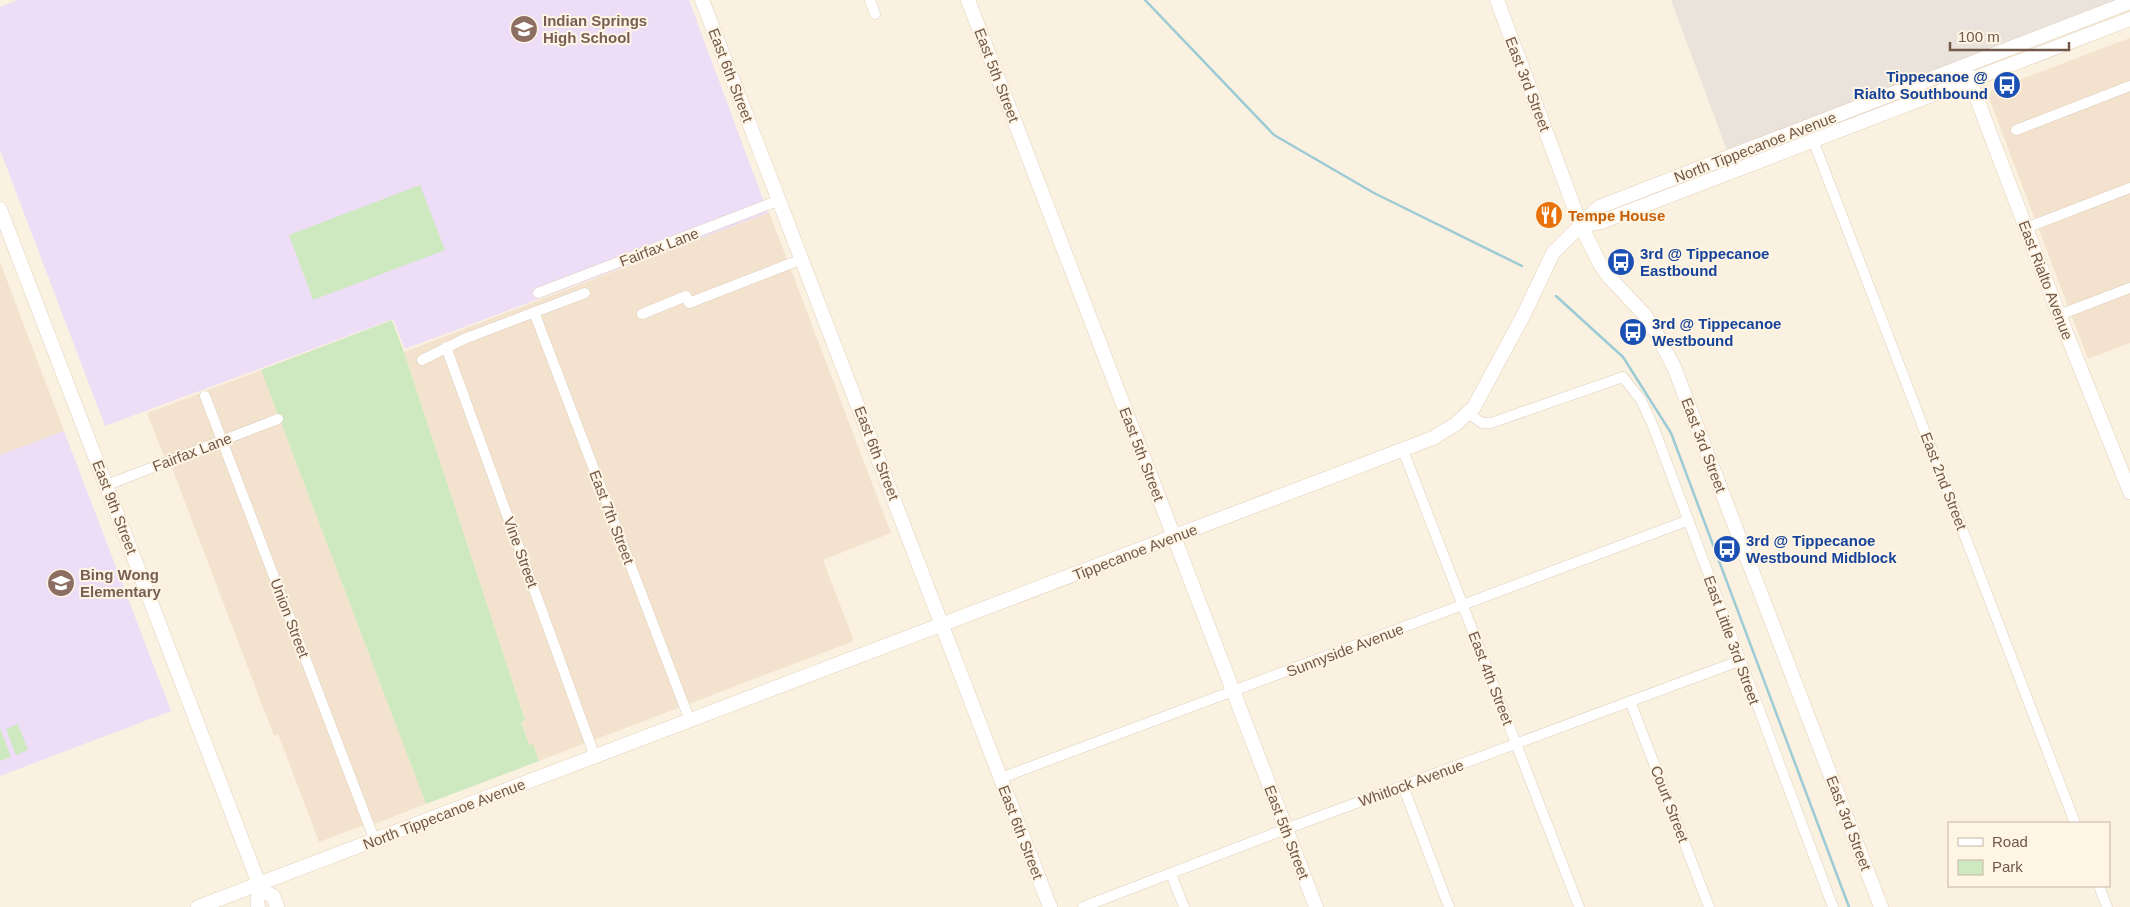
<svg xmlns="http://www.w3.org/2000/svg" width="2130" height="907" font-family="Arial,sans-serif">
<style>
.residential{fill:#f3e3ce}
.industrial{fill:#eae3db}
.education{fill:#eeddf7}
.green{fill:#cee8bf}
.lines{fill:none;stroke-linecap:round;stroke-linejoin:round}
.stream{stroke:#9ccbd5;stroke-width:2.5}
.street-casing{stroke:#dfcebc;stroke-width:11}
.secondary-casing{stroke:#e4cfba;stroke-width:15}
.street{stroke:#fff;stroke-width:10}
.secondary{stroke:#fff;stroke-width:14}
.labels{text-anchor:middle;dominant-baseline:central;stroke-width:4;stroke-linejoin:round;paint-order:stroke}
.education-label{font-size:15px;font-weight:bold;fill:#785e54;stroke:#fff5e5;text-anchor:start}
.street-label{font-size:15px;fill:#715848;stroke:#fff5e5}
.transit-label{font-size:15px;font-weight:bold;fill:#164399;stroke:#fff5e5;text-anchor:start}
.food-label{font-size:15px;font-weight:bold;fill:#c56008;stroke:#fff5e5;text-anchor:start}
</style>
<rect width="100%" height="100%" fill="#fbf1e0"/>
<path class="residential" d="M 2130,38 L 2130,343 L 2088,359 L 1989,98 L 1990,93 L 1992,90 Z
M 769,212 L 891,533 L 823,560 L 854,641 L 539,761 L 533,744 L 529,745 L 521,721 L 525,720 L 404,352 Z
M 0,262 L 64,431 L 0,455 Z
M 261,370 L 426,804 L 375,824 L 374,821 L 319,842 L 278,734 L 274,736 L 167,455 L 164,456 L 147,413 Z"/>
<path class="industrial" d="M 1671,0 L 2120,0 L 1728,153 Z"/>
<path class="education" d="M 18,0 L 689,0 L 768,213 L 405,349 L 393,319 L 105,426 L 0,150 L 0,7 Z
M 64,431 L 171,711 L 0,776 L 0,455 Z"/>
<path class="green" d="M 420,185 L 445,250 L 313,300 L 289,235 Z
M 392,320 L 404,352 L 525,720 L 521,722 L 529,745 L 533,744 L 539,761 L 426,804 L 261,370 Z
M 18,724 L 28,750 L 16,755 L 6,729 Z
M 0,728 L 11,757 L 0,761 Z"/>
<g class="lines">
<path class="stream" d="M 1145,0 L 1274,135 L 1374,193 L 1522,266
M 1556,296 L 1623,357 L 1671,433 L 1849,907"/>
<g class="street-casing">
<path id="street" d="M 870,0 L 875,14
M 2016,130 L 2130,86
M 1813,140 L 2075,823
M 2026,228 L 2130,188
M 538,293 L 780,200
M 534,312 L 690,721
M 642,314 L 686,296 L 689,303 L 802,259
M 2059,315 L 2130,288
M 446,347 L 595,757
M 422,360 L 464,339 L 585,293
M 205,396 L 375,841
M 1468,413 L 1482,423 L 1491,423 L 1623,377 L 1641,400 L 1653,426 L 1833,907
M 1403,450 L 1579,907
M 107,485 L 278,419
M 1630,701 L 1709,907
M 1001,778 L 1689,520
M 1403,786 L 1449,907
M 1171,874 L 1184,907
M 2099,886 L 2107,907
M 1083,907 L 1286,829 L 1739,661"/>
</g>
<g class="secondary-casing">
<path id="secondary" d="M 702,0 L 1050,907
M 968,0 L 1316,907
M 1497,0 L 1581,226 L 1600,264 L 1610,278 L 1643,313 L 1654,329 L 1674,367 L 1881,907
M 1967,73 L 2059,315 L 2130,492
M 0,209 L 259,884 C 262,893 255,899 258,907
M 1581,226 L 1601,222 L 2130,19
M 261,890 L 273,896 L 277,907
M 198,907 L 1433,438 L 1456,424 L 1474,407 L 1524,314 L 1553,253 L 1599,207 L 2130,2"/>
</g>
<use href="#street" class="street"/>
<use href="#secondary" class="secondary"/>
</g>
<defs>
<g id="school-disc" transform="scale(1.4375)"><circle r="9.5" fill="#8d6e63" stroke="#fff5e5"/><path d="M0-5L7-2L0 1L-7-2ZM-4 1L0 2.5L4 1V4Q0 6-4 4Z" fill="#fff"/></g>
<g id="bus-disc" transform="scale(1.4375)"><circle r="9.5" fill="#1a4fb4" stroke="#fff5e5"/><path d="M-5-6H5V4H4V6H2V4H-2V6H-4V4H-5ZM-3.5-4V0h7V-4ZM-3.5 1.2v1.5H-2V1.2ZM2 1.2v1.5H3.5V1.2Z" fill="#fff"/></g>
<g id="restaurant-disc" transform="scale(1.4375)"><circle r="9.5" fill="#e8710a" stroke="#fff5e5"/><path d="M-5-6h1v4h1v-4h1v4h1v-4h1v5L-1.5 .5V6h-2V.5L-5-1ZM5-6V6H3V1.5H1.5Q1.5-4 5-6Z" fill="#fff"/></g>
</defs>
<g fill-rule="evenodd">
<use href="#school-disc" x="524" y="29"/>
<use href="#bus-disc" x="2007" y="85"/>
<use href="#restaurant-disc" x="1549" y="215"/>
<use href="#bus-disc" x="1621" y="262"/>
<use href="#bus-disc" x="1633" y="332"/>
<use href="#bus-disc" x="1727" y="549"/>
<use href="#school-disc" x="61" y="583"/>
</g>
<g class="labels">
<g class="education-label">
<text x="543" y="20">Indian Springs<tspan x="543" dy="17">High School</tspan></text>
<text x="80" y="574">Bing Wong<tspan x="80" dy="17">Elementary</tspan></text>
</g>
<g class="street-label">
<text transform="translate(731 75) rotate(69)">East 6th Street</text>
<text transform="translate(997 75) rotate(69)">East 5th Street</text>
<text transform="translate(1528 84) rotate(69)">East 3rd Street</text>
<text transform="translate(1755 147) rotate(-21)">North Tippecanoe Avenue</text>
<text transform="translate(659 247) rotate(-21)">Fairfax Lane</text>
<text transform="translate(2046 280) rotate(69)">East Rialto Avenue</text>
<text transform="translate(1704 445) rotate(69)">East 3rd Street</text>
<text transform="translate(192 452) rotate(-21)">Fairfax Lane</text>
<text transform="translate(877 453) rotate(69)">East 6th Street</text>
<text transform="translate(1142 454) rotate(69)">East 5th Street</text>
<text transform="translate(1944 481) rotate(69)">East 2nd Street</text>
<text transform="translate(115 507) rotate(69)">East 9th Street</text>
<text transform="translate(612 517) rotate(69)">East 7th Street</text>
<text transform="translate(521 552) rotate(70)">Vine Street</text>
<text transform="translate(1135 552) rotate(-21)">Tippecanoe Avenue</text>
<text transform="translate(290 618) rotate(69)">Union Street</text>
<text transform="translate(1732 640) rotate(70)">East Little 3rd Street</text>
<text transform="translate(1345 650) rotate(-21)">Sunnyside Avenue</text>
<text transform="translate(1491 678) rotate(69)">East 4th Street</text>
<text transform="translate(1411 783) rotate(-20)">Whitlock Avenue</text>
<text transform="translate(1670 804) rotate(69)">Court Street</text>
<text transform="translate(444 814) rotate(-21)">North Tippecanoe Avenue</text>
<text transform="translate(1849 823) rotate(69)">East 3rd Street</text>
<text transform="translate(1021 832) rotate(69)">East 6th Street</text>
<text transform="translate(1287 832) rotate(69)">East 5th Street</text>
</g>
<g class="transit-label">
<text x="1988" y="76" text-anchor="end">Tippecanoe @<tspan x="1988" dy="17">Rialto Southbound</tspan></text>
<text x="1640" y="253">3rd @ Tippecanoe<tspan x="1640" dy="17">Eastbound</tspan></text>
<text x="1652" y="323">3rd @ Tippecanoe<tspan x="1652" dy="17">Westbound</tspan></text>
<text x="1746" y="540">3rd @ Tippecanoe<tspan x="1746" dy="17">Westbound Midblock</tspan></text>
</g>
<g class="food-label">
<text x="1568" y="215">Tempe House</text>
</g>
</g>
<rect x="1948" y="822" width="162" height="65" fill="#fff5e5" stroke="#c6b6a6"/>
<rect x="1958" y="838" width="25" height="8" fill="#ffffff" stroke="#c6b6a6"/>
<text x="1992" y="847" font-size="15" fill="#715848">Road</text>
<rect x="1958" y="860" width="25" height="15" fill="#cee8bf" stroke="#c6b6a6"/>
<text x="1992" y="872" font-size="15" fill="#715848">Park</text>
<path d="M1950 42v8h119v-8" fill="none" stroke="#715848" stroke-width="2.5"/>
<text x="1958" y="42" font-size="15" fill="#715848" stroke="#fff5e5" stroke-width="4" paint-order="stroke">100 m</text>
</svg>
